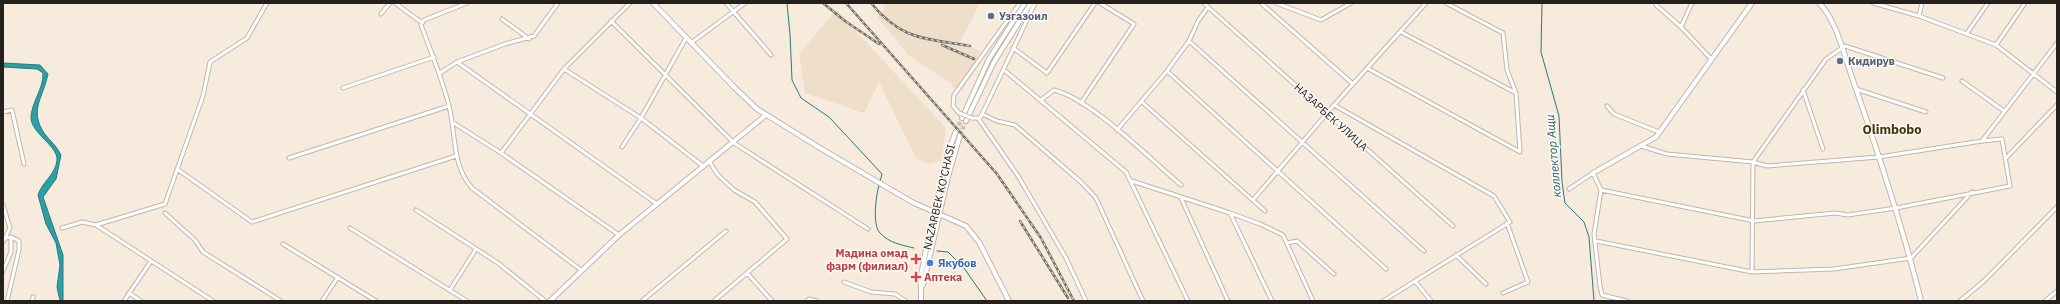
<svg xmlns="http://www.w3.org/2000/svg" width="2060" height="304" font-family="'IBM Plex Sans',sans-serif">
<style>
.built{fill:#eedeca}
.water{fill:#2ba0a7;stroke:#297a7d}
.lines{fill:none;stroke-linecap:round;stroke-linejoin:round}
.stream{stroke:#297a7d;stroke-width:1}
.secondary-tunnel{stroke:#ccc2b6;stroke-width:4;stroke-dasharray:4 2;stroke-linecap:butt}
.street-casing{stroke:#c1b6a9;stroke-width:5}
.secondary-casing{stroke:#c1b6a9;stroke-width:6}
.street{stroke:#fff;stroke-width:3}
.secondary{stroke:#fff;stroke-width:4}
.rail-casing{stroke:#756f66;stroke-width:2.5}
.rail{stroke:#fef9f4;stroke-width:1;stroke-dasharray:3;stroke-linecap:butt}
.street-bridge-casing{stroke:#c1b6a9;stroke-width:5;stroke-linecap:butt}
.street-bridge{stroke:#fff;stroke-width:3}
.service-dot{fill:#5c6f8a;stroke:#fef9f4;stroke-width:1.5}
.health-dot{fill:#e0444e;stroke:#fef9f4;stroke-width:1.5}
.shop-dot{fill:#3f7fe0;stroke:#fef9f4;stroke-width:1.5}
.labels{text-anchor:middle;dominant-baseline:central;stroke-width:3;stroke-linejoin:round;paint-order:stroke}
.service-label{font-size:11px;font-weight:bold;fill:#4e5e75;stroke:#fef9f4;text-anchor:start}
.street-label{font-size:11px;fill:#24201b;stroke:#fef9f4}
.health-label{font-size:11px;font-weight:bold;fill:#be3a42;stroke:#fef9f4;text-anchor:end}
.shop-label{font-size:11px;font-weight:bold;fill:#366cbe;stroke:#fef9f4;text-anchor:start}
.water-label{font-size:12px;font-style:italic;fill:#256165;stroke:#fef9f4}
.quarter-label{font-size:13px;font-weight:bold;fill:#413309;stroke:#fef9f4}
</style>
<rect width="100%" height="100%" fill="#f6ebdd"/>
<path class="built" d="M 884,3 L 980,3 L 960,42 L 980,51 L 962,91 L 952,87 L 952,84 L 908,55 L 876,15 L 880,11 L 883,14 Z
M 836,10 L 946,128 L 941,161 L 929,164 L 916,158 L 879,82 L 864,113 L 805,93 L 799,54 Z"/>
<path class="water" d="M 3,63 L 40,65 L 48,74 C 43,98 29,110 44,133 C 50,141 57,146 61,155 L 56,179 L 43,197 L 63,255 L 63,301 L 60,301 L 57,287 L 60,265 L 56,243 L 46,224 L 38,195 C 42,182 56,174 57,160 C 58,146 32,134 31,118 C 31,103 44,88 43,73 L 37,69 L 3,67 Z"/>
<g class="lines">
<path class="stream" d="M 787,3 L 790,34 L 792,80 L 801,98 L 829,117 L 882,174 L 880,182
M 1542,3 L 1541,52 L 1559,116 L 1562,182 L 1565,203 L 1584,222 L 1589,237 L 1594,301
M 879,185 C 876,196 872,225 880,233 C 889,243 902,245 914,248
M 937,251 L 948,252 L 964,268 L 987,301"/>
<path class="secondary-tunnel" d="M 956,131 L 962,118
M 960,135 L 966,121"/>
<g class="street-casing">
<path id="street" d="M 395,3 L 421,22
M 467,3 L 424,20 L 421,25 C 431,52 442,78 449,106 C 456,134 452,166 472,188 L 581,270
M 726,3 L 771,55
M 1261,3 L 1353,84
M 1276,3 L 1321,20 L 1351,3
M 1446,3 L 1503,33 L 1507,70 L 1516,93 L 1520,152
M 1656,3 L 1656,5 L 1681,27 L 1711,59
M 1873,3 L 1919,16 L 1996,45 L 2057,92
M 1208,7 L 1453,226
M 381,14 L 390,3
M 1919,16 L 1922,3
M 502,19 L 529,39
M 611,21 L 734,143 L 868,229
M 1681,27 L 1692,3
M 1401,32 L 1516,93
M 1967,33 L 1988,3
M 1189,41 L 1424,251
M 691,43 L 745,3
M 1996,45 L 2025,3
M 1013,48 L 1047,73 L 1095,3
M 457,62 L 657,204
M 1367,68 L 1520,152
M 564,69 L 641,118 L 703,166
M 1004,70 L 1126,172 L 1188,301
M 1167,71 L 1386,269
M 440,73 L 457,62 L 505,44 L 534,36 L 558,3
M 1962,81 L 2004,111
M 343,88 L 434,57
M 1856,89 L 1926,112
M 1803,90 L 1823,149
M 1041,100 L 1054,90 C 1091,99 1150,159 1181,185
M 1142,102 L 1265,211
M 1081,103 L 1134,24 L 1100,3
M 1334,105 L 1494,196 L 1510,222 L 1383,301
M 1607,106 L 1614,114 L 1659,132
M 3,112 L 12,110 L 24,164
M 959,113 L 953,106 L 954,95 L 1020,3
M 982,114 L 997,121 L 1015,125 L 1082,183 L 1096,198 L 1143,301
M 972,118 L 980,118 L 985,108 L 1035,3
M 978,118 L 1018,176 L 1066,258 L 1086,301
M 452,122 L 501,153 L 619,235
M 1117,130 L 1167,71 L 1189,41 L 1198,21 L 1208,7 L 1204,3
M 1982,141 L 2057,43
M 622,147 L 641,118 L 686,38
M 501,153 L 564,69 L 630,3
M 289,158 L 449,106
M 2005,159 L 2057,105
M 709,161 L 718,175 L 734,190 L 755,202 L 787,239 L 714,301
M 177,169 L 252,222 L 456,156
M 1132,181 L 1230,213 L 1260,224 L 1283,235 L 1313,301
M 1569,189 L 1593,173 L 1601,190 L 1594,234 L 1600,286 L 1602,295 L 1627,301
M 1601,190 L 1754,221 L 1835,213 L 1848,215 L 1896,208 L 2010,186 L 2002,139 L 1982,141 L 1879,157 L 1767,166 L 1753,162 L 1667,154 L 1641,146
M 1181,198 L 1228,301
M 1253,200 L 1334,105 L 1426,3
M 3,205 L 10,228 L 3,242
M 416,210 L 498,263 L 545,301
M 165,213 L 195,240 L 203,252 L 281,301
M 1230,213 L 1272,301
M 96,225 L 213,301
M 62,228 L 82,222 L 96,225 L 165,204 L 203,96 L 210,62 L 247,38 L 267,3
M 350,228 L 467,301
M 6,238 L 11,237 L 19,241 L 19,250 L 7,301
M 1596,241 L 1752,272 L 1834,269 L 1911,258 L 1972,192
M 1287,243 L 1297,241 L 1334,274
M 283,244 L 376,301
M 1456,255 L 1486,284
M 3,271 L 11,252 L 11,237
M 1752,272 L 1753,162 L 1826,59 L 1845,46 L 1943,78
M 747,273 L 772,301
M 1415,281 L 1431,301
M 844,282 L 871,292 L 895,294 L 906,301
M 450,290 L 476,249
M 129,293 L 141,301
M 1503,293 L 1528,282 L 1507,223
M 32,301 L 33,297
M 124,301 L 151,261
M 322,301 L 338,277
M 642,301 L 726,231
M 807,301 L 809,299 L 817,301
M 1960,301 L 1984,281 L 2057,207
M 2045,301 L 2057,291"/>
</g>
<g class="secondary-casing">
<path id="secondary" d="M 653,3 L 734,87 L 757,109 L 820,148 L 912,202 L 966,226 L 979,242 L 1009,301
M 1819,3 C 1837,20 1845,59 1854,83 C 1879,155 1903,227 1921,301
M 962,118 L 989,59 L 1025,3
M 966,121 L 994,62 L 1031,3
M 1593,173 L 1656,137 L 1752,3
M 923,285 L 948,177 L 960,135
M 550,301 L 619,235 L 766,115
M 921,301 L 921,275 L 927,245 L 948,153 L 956,131"/>
</g>
<use href="#street" class="street"/>
<use href="#secondary" class="secondary"/>
<g class="rail-casing">
<path id="rail" d="M 823,3 L 845,21 L 879,44
M 846,3 L 997,174 L 1041,238 L 1074,301
M 871,3 C 902,41 925,38 970,46
M 942,45 L 974,59
M 1020,221 L 1068,298"/>
</g>
<use href="#rail" class="rail"/>
<g class="street-bridge-casing">
<path id="street-bridge" d="M 959,113 L 972,118"/>
</g>
<use href="#street-bridge" class="street-bridge"/>
</g>
<g class="service-dot">
<circle cx="991" cy="16" r="4"/>
<circle cx="1840" cy="61" r="4"/>
</g>
<g class="health-dot">
<path d="M914 253h4v4h4v4h-4v4h-4v-4h-4v-4h4z"/>
<path d="M914 271h4v4h4v4h-4v4h-4v-4h-4v-4h4z"/>
</g>
<circle class="shop-dot" cx="930" cy="263" r="4"/>
<g class="labels">
<g class="service-label">
<text x="999" y="16">Узгазоил</text>
<text x="1848" y="61">Кидирув</text>
</g>
<g class="street-label">
<text transform="translate(1331 117) rotate(42)">НАЗАРБЕК УЛИЦА</text>
<text transform="translate(939 197) rotate(-77)">NAZARBEK KO'CHASI</text>
</g>
<g class="health-label">
<text x="908" y="253">Мадина омад<tspan x="908" dy="13">фарм (филиал)</tspan></text>
<text x="924" y="277" text-anchor="start">Аптека</text>
</g>
<g class="shop-label">
<text x="938" y="263">Якубов</text>
</g>
<g class="water-label">
<text transform="translate(1553 156) rotate(-95)">коллектор Ащи</text>
</g>
<g class="quarter-label">
<text x="1892" y="129">Olimbobo</text>
</g>
</g>
<rect width="2060" height="304" fill="none" stroke="#24201b" stroke-width="8"/>
</svg>
